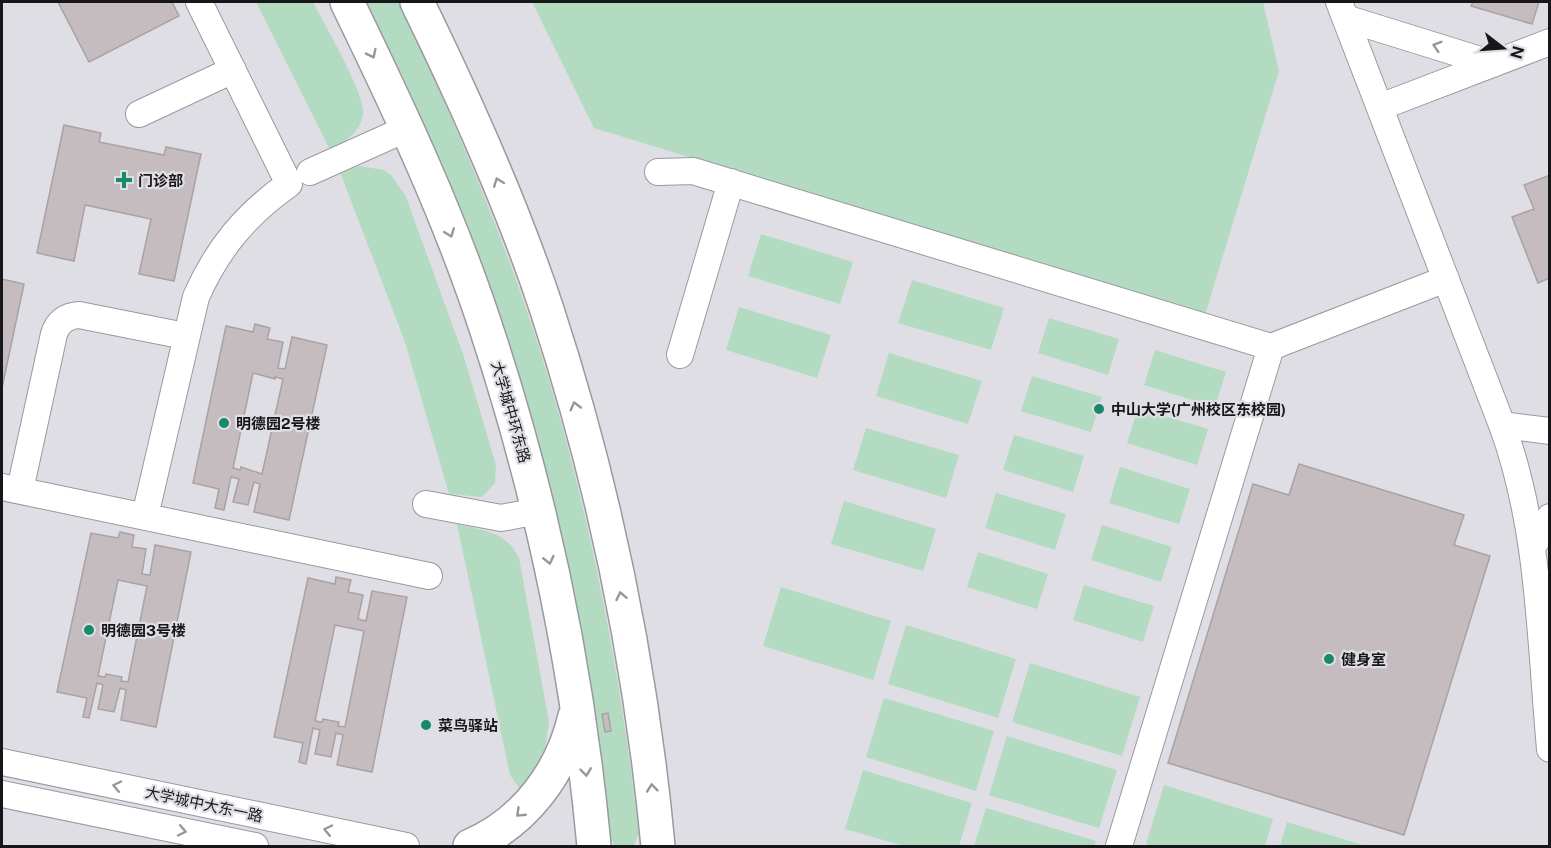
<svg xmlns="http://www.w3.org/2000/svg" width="1551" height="848" font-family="'Public Sans','Noto Sans SC',sans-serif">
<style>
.green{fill:#b2dbc1}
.building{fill:#c4bcbf;stroke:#aaa1a4;stroke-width:1.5;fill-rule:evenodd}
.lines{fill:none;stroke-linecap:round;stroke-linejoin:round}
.minor-casing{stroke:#9b98a0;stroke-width:28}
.major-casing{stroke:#9b98a0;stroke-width:36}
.minor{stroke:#fff;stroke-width:26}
.major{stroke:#fff;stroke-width:33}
.oneway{stroke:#979698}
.poi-dot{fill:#188969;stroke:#e0dee5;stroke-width:2}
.labels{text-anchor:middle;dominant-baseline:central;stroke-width:4.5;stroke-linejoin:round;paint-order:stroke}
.poi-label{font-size:15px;font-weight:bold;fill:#171619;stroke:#e0dee5;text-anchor:start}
.street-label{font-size:15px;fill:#171619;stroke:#e0dee5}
</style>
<rect width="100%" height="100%" fill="#e0dee5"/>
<path class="green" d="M 256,2 L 313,2 C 323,22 367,96 363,115 C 360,132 345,142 330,150 Z
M 366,2 L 399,2 L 411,27 C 462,140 511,254 547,373 C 592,524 621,678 639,834 L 633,846 L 615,846 L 609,835 L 596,721 L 569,573 L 540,455 L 458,205 L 405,81 Z
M 532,2 L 1263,2 L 1279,71 L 1205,315 L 594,128 Z
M 359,166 L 384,170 L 392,176 L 406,197 L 464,357 L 496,465 L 495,483 L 482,497 L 449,494 L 405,342 L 340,172 Z
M 761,234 L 853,262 L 840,304 L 748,276 Z
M 912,280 L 1004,308 L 991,350 L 898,323 Z
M 739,307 L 831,335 L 817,378 L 726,350 Z
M 1049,318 L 1119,339 L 1108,375 L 1038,353 Z
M 1155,350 L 1226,372 L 1215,407 L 1144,385 Z
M 889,353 L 982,381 L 968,424 L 876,396 Z
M 1032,376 L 1102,397 L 1091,432 L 1021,411 Z
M 1138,408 L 1208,429 L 1197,465 L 1127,443 Z
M 866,428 L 959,455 L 946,498 L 853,470 Z
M 1014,435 L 1084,456 L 1073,492 L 1003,470 Z
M 1120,467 L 1190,489 L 1179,524 L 1109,503 Z
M 996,493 L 1066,514 L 1055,550 L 985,528 Z
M 844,501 L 936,529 L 923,571 L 831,544 Z
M 457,524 C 482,530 507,532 519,558 L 549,722 L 544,756 L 524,795 L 510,775 Z
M 1102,525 L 1172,547 L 1161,582 L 1091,560 Z
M 978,552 L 1048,574 L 1037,609 L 967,587 Z
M 1084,585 L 1154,606 L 1143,642 L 1073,620 Z
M 781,587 L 891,621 L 873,680 L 763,646 Z
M 906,625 L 1016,659 L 998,718 L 888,684 Z
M 1030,663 L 1140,697 L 1122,756 L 1012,722 Z
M 884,698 L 994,731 L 976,791 L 866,757 Z
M 1007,736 L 1117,770 L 1099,828 L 989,795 Z
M 863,770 L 972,803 L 959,846 L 904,846 L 845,829 Z
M 1164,785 L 1273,819 L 1265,846 L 1153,846 L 1146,844 Z
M 986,808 L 1096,841 L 1094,846 L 974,846 Z
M 1287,822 L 1366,846 L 1280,846 Z"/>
<path class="building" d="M 58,2 L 172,2 L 179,16 L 89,62 Z
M 1473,2 L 1539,2 L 1532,24 L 1471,6 Z
M 64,125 L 101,133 L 99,142 L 164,155 L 166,147 L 201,154 L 174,281 L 139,274 L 151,219 L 85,205 L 74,261 L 37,253 Z
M 1550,175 L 1550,278 L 1538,283 L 1512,217 L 1534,209 L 1524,185 Z
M 2,279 L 24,284 L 2,388 Z
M 255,324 L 270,328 L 267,339 L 283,342 L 278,368 L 285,369 L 292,337 L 327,345 L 289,520 L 254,512 L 260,484 L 254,482 L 248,505 L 233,502 L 239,479 L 231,477 L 224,510 L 215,508 L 219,489 L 193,483 L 226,326 L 253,332 ZM 253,373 L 275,379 L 275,377 L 283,379 L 262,474 L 241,467 L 240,470 L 233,468 Z
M 1299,464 L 1464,515 L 1454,545 L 1490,556 L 1404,835 L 1168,763 L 1253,484 L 1289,495 Z
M 120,532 L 134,535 L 132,547 L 146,549 L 142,574 L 150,575 L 155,545 L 191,552 L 156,727 L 121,720 L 126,690 L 120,688 L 114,712 L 98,709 L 103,685 L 97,683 L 89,718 L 83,717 L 87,698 L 57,692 L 91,533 L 118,538 ZM 118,580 L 147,586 L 128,682 L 121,681 L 122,677 L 106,674 L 105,677 L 98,676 Z
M 336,577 L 351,580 L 348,592 L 363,595 L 358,619 L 366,621 L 372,591 L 407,597 L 372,772 L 337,765 L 343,735 L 336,733 L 331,757 L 315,754 L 320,730 L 313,728 L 306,764 L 299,762 L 303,743 L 274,737 L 308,578 L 335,584 ZM 335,625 L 364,631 L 345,727 L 338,726 L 339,722 L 323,719 L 322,722 L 315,721 Z
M 608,713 L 611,731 L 605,732 L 602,714 Z"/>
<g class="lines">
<g class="minor-casing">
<path id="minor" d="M 1339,2 L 1502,425 C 1540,528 1540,640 1550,749
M 1345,18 L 1493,64
M 1380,107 L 1550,42
M 139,114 L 233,70
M 310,172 L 408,128
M 658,172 L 693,171 L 1271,347 L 1446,279
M 680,355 L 731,182
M 1502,425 L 1550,431
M 2,487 L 429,576
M 20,490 L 54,334 C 58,322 66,316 79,315 L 185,336
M 426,504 L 501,518 L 538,511
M 145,516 L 196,297 C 217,249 246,214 289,184 L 199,2
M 1532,548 L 1550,517
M 2,762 L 406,846
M 2,794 L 255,846
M 1119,846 L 1271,347"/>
</g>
<g class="major-casing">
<path id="major" d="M 347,2 C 399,109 450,217 487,331 C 542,498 578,672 594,846
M 417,2 C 466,102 512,204 547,310 C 604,484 641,665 658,846
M 470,846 C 524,823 562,773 575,716"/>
</g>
<use href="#minor" class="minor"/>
<use href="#major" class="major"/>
</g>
<defs><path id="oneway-chevron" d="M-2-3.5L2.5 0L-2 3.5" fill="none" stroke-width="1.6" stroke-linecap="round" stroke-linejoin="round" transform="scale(1.5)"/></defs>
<g class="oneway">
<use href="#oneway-chevron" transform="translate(1437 46) rotate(-163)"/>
<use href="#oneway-chevron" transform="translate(372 54) rotate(64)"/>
<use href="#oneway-chevron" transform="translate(498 182) rotate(-111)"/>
<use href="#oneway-chevron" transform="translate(450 233) rotate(69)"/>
<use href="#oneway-chevron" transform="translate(575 406) rotate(-105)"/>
<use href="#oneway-chevron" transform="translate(549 560) rotate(77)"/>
<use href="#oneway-chevron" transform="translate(621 596) rotate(-102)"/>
<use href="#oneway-chevron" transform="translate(586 772) rotate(83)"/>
<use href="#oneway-chevron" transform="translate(117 786) rotate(-168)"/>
<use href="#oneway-chevron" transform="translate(652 788) rotate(-96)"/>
<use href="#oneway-chevron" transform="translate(520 813) rotate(136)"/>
<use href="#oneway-chevron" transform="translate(328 830) rotate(-168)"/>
<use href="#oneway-chevron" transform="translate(182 831) rotate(12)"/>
</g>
<g class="poi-dot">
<path d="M121 171h6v6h6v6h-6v6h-6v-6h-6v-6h6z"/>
<circle cx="1099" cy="409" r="6"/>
<circle cx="224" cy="423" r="6"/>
<circle cx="89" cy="630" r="6"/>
<circle cx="1329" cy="659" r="6"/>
<circle cx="426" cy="725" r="6"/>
</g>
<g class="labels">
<g class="poi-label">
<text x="138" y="180">门诊部</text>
<text x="1111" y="409">中山大学(广州校区东校园)</text>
<text x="236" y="423">明德园2号楼</text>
<text x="101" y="630">明德园3号楼</text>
<text x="1341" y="659">健身室</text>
<text x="438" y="725">菜鸟驿站</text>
</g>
<g class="street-label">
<text transform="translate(511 412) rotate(74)">大学城中环东路</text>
<text transform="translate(204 804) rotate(12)">大学城中大东一路</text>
</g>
</g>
<rect width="1551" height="848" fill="none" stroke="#171619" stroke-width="6"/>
<g transform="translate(1503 48) rotate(107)" stroke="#e0dee5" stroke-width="4.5" paint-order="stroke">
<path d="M0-4.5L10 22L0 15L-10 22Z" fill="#171619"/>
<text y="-9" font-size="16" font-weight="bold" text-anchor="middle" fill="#171619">N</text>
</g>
</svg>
